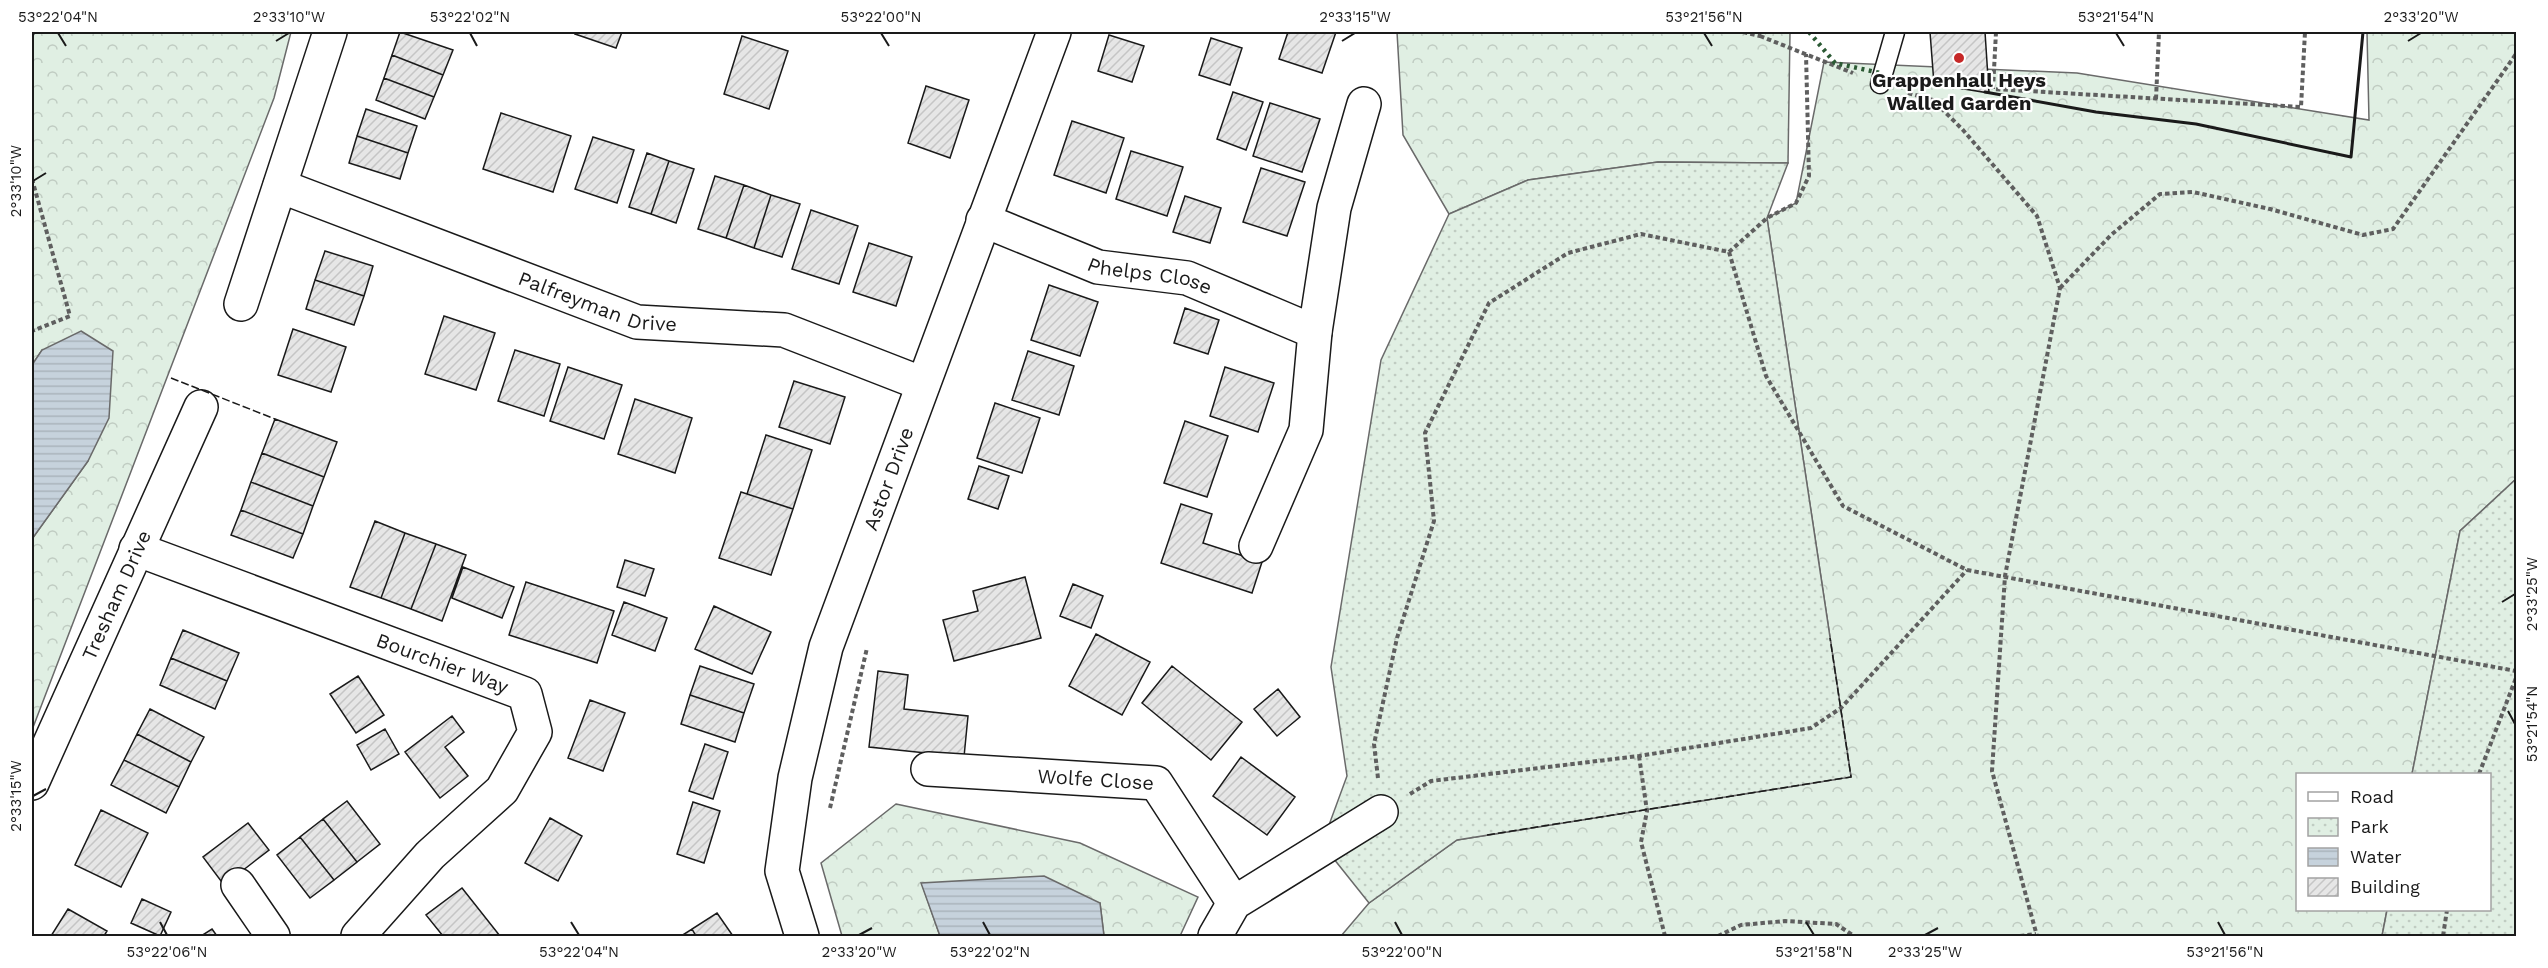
<svg xmlns="http://www.w3.org/2000/svg" width="2548" height="968" font-family="'Work Sans',sans-serif">
<style>
.forest{fill:url(#forest-crowns);stroke:#6a6a6a;stroke-width:1.5}
.park{fill:url(#park-dots);stroke:#6a6a6a;stroke-width:1.5}
.water{fill:url(#water-rules);stroke:#6a6a6a;stroke-width:1.5}
.building{fill:url(#building-hatch);stroke:#1a1a1a;stroke-width:1.5}
.lines{fill:none;stroke-linecap:round;stroke-linejoin:round}
.lane-casing{stroke:#1a1a1a;stroke-width:21}
.street-casing{stroke:#1a1a1a;stroke-width:36}
.path{stroke:#5f5f5f;stroke-width:4;stroke-dasharray:4.5 3;stroke-linecap:butt}
.lane{stroke:#fff;stroke-width:18}
.street{stroke:#fff;stroke-width:33}
.hedge{stroke:#2b5a34;stroke-width:4.5;stroke-dasharray:3 4.5;stroke-linecap:butt}
.fence{stroke:#1a1a1a;stroke-width:1.5;stroke-dasharray:8 3;stroke-linecap:butt}
.wall{stroke:#1a1a1a;stroke-width:3}
.ticks{fill:none;stroke:#1a1a1a;stroke-width:2}
.poi-dot{fill:#c62828;stroke:#fff;stroke-width:2}
.labels{text-anchor:middle;dominant-baseline:central;stroke-width:4.5;stroke-linejoin:round;paint-order:stroke}
.poi-label{font-size:20px;font-weight:bold;fill:#1a1a1a;stroke:#fff}
.street-label{font-size:20px;fill:#1a1a1a;stroke:#fff}
.neatline{fill:none;stroke:#1a1a1a;stroke-width:2}
.ticks-label{font-size:15px;text-anchor:middle;fill:#1a1a1a}
</style>
<defs>
<pattern id="forest-crowns" width="20" height="18" patternUnits="userSpaceOnUse" patternTransform="scale(1.5)"><rect width="20" height="18" fill="#e0efe3"/><path d="M2 6a3 3 0 1 1 6 0M12 15a3 3 0 1 1 6 0" fill="none" stroke="#c0ccc2"/></pattern>
<pattern id="park-dots" width="8" height="8" patternUnits="userSpaceOnUse" patternTransform="scale(1.5)"><rect width="8" height="8" fill="#e0efe3"/><path d="M2 2h.1M6 6h.1" fill="none" stroke="#c0ccc2" stroke-width="1.8" stroke-linecap="round"/></pattern>
<pattern id="water-rules" width="6" height="5" patternUnits="userSpaceOnUse" patternTransform="scale(1.5)"><rect width="6" height="5" fill="#c6d2dc"/><path d="M0 2.5h6" fill="none" stroke="#aab4bc"/></pattern>
<pattern id="building-hatch" width="6" height="6" patternUnits="userSpaceOnUse" patternTransform="scale(1.5)"><rect width="6" height="6" fill="#e6e6e6"/><path d="M-1 1l2-2M0 6l6-6M5 7l2-2" fill="none" stroke="#c5c5c5"/></pattern>
</defs>
<rect width="100%" height="100%" fill="#fff"/>
<path class="forest" d="M 32,32 L 291,32 L 274,98 L 32,730 L 32,539 L 88,461 L 42,350 L 32,365 Z
M 1397,32 L 1790,32 L 1788,163 L 1658,162 L 1528,180 L 1449,214 L 1403,135 Z
M 2367,32 L 2516,32 L 2516,479 L 2460,531 L 2412,774 L 2298,774 L 2298,910 L 2387,910 L 2382,936 L 1341,936 L 1369,903 L 1457,840 L 1851,777 L 1767,218 L 1796,203 L 1824,62 L 2077,73 L 2369,120 Z
M 896,804 L 1080,843 L 1198,897 L 1180,936 L 1104,936 L 1100,903 L 922,884 L 940,936 L 842,936 L 821,863 Z"/>
<path class="park" d="M 1658,162 L 1788,163 L 1767,218 L 1851,777 L 1457,840 L 1369,903 L 1322,844 L 1347,776 L 1331,667 L 1381,360 L 1449,214 L 1528,180 Z
M 2516,479 L 2516,936 L 2382,936 L 2387,910 L 2490,910 L 2490,774 L 2412,774 L 2460,531 Z"/>
<path class="water" d="M 81,331 L 113,351 L 109,418 L 88,461 L 32,539 L 32,365 L 42,350 Z
M 1044,876 L 1100,903 L 1104,936 L 940,936 L 921,883 Z"/>
<path class="building" d="M 400,32 L 453,50 L 443,75 L 392,55 Z
M 576,32 L 622,32 L 616,48 L 575,34 Z
M 1288,32 L 1336,32 L 1322,73 L 1279,59 Z
M 1930,32 L 1985,32 L 1989,93 L 1934,84 Z
M 1109,35 L 1144,46 L 1132,82 L 1098,71 Z
M 742,36 L 788,51 L 769,109 L 724,94 Z
M 1211,38 L 1242,48 L 1230,85 L 1199,75 Z
M 392,55 L 443,75 L 434,97 L 384,78 Z
M 384,78 L 434,97 L 425,119 L 376,100 Z
M 926,86 L 969,100 L 950,158 L 908,143 Z
M 1233,92 L 1263,102 L 1246,150 L 1217,139 Z
M 1270,103 L 1320,119 L 1302,172 L 1253,156 Z
M 366,109 L 417,126 L 408,153 L 357,136 Z
M 501,113 L 571,136 L 553,192 L 483,169 Z
M 1072,121 L 1124,138 L 1106,193 L 1054,175 Z
M 357,136 L 408,153 L 400,179 L 349,163 Z
M 593,137 L 634,150 L 617,203 L 575,189 Z
M 1131,151 L 1183,167 L 1167,216 L 1116,199 Z
M 647,153 L 669,161 L 651,214 L 629,207 Z
M 669,161 L 694,169 L 676,223 L 651,214 Z
M 1261,168 L 1305,182 L 1287,236 L 1243,222 Z
M 715,176 L 744,185 L 726,238 L 698,229 Z
M 744,185 L 771,195 L 754,248 L 726,238 Z
M 771,195 L 800,204 L 782,257 L 754,248 Z
M 1185,196 L 1221,208 L 1210,243 L 1173,232 Z
M 811,210 L 858,226 L 839,284 L 792,269 Z
M 869,243 L 912,257 L 896,306 L 853,292 Z
M 325,251 L 373,266 L 364,296 L 315,280 Z
M 315,280 L 364,296 L 354,325 L 306,309 Z
M 1049,285 L 1098,302 L 1080,356 L 1031,340 Z
M 1185,308 L 1219,320 L 1208,354 L 1174,343 Z
M 444,316 L 495,333 L 476,390 L 425,374 Z
M 293,329 L 346,347 L 331,392 L 278,375 Z
M 515,350 L 560,364 L 544,416 L 498,401 Z
M 1028,351 L 1074,366 L 1059,415 L 1012,400 Z
M 568,367 L 622,385 L 604,439 L 550,421 Z
M 1225,367 L 1274,383 L 1258,432 L 1210,416 Z
M 794,381 L 845,397 L 830,444 L 779,427 Z
M 635,399 L 692,418 L 675,473 L 618,454 Z
M 995,403 L 1040,418 L 1022,473 L 977,458 Z
M 275,419 L 337,442 L 324,477 L 262,453 Z
M 1185,421 L 1228,436 L 1207,497 L 1164,483 Z
M 766,435 L 812,450 L 793,509 L 747,494 Z
M 262,453 L 324,477 L 313,506 L 251,482 Z
M 979,466 L 1009,476 L 998,509 L 968,499 Z
M 251,482 L 313,506 L 303,534 L 241,510 Z
M 741,492 L 793,509 L 771,575 L 719,558 Z
M 1181,504 L 1212,514 L 1203,543 L 1262,562 L 1252,593 L 1161,563 Z
M 241,510 L 303,534 L 293,558 L 231,535 Z
M 375,521 L 405,533 L 381,598 L 350,587 Z
M 405,533 L 436,544 L 411,609 L 381,598 Z
M 436,544 L 466,555 L 442,621 L 411,609 Z
M 625,560 L 654,569 L 645,596 L 617,587 Z
M 463,567 L 514,587 L 502,618 L 452,598 Z
M 1025,577 L 1041,638 L 954,661 L 943,620 L 978,611 L 973,591 Z
M 526,582 L 614,611 L 597,663 L 509,635 Z
M 1073,584 L 1103,596 L 1091,628 L 1060,616 Z
M 624,602 L 667,618 L 655,651 L 612,635 Z
M 714,606 L 771,632 L 752,674 L 695,649 Z
M 183,630 L 239,653 L 227,681 L 171,658 Z
M 1096,634 L 1150,662 L 1122,715 L 1069,686 Z
M 171,658 L 227,681 L 215,709 L 160,685 Z
M 700,666 L 754,684 L 744,713 L 690,695 Z
M 1172,666 L 1242,722 L 1211,760 L 1142,703 Z
M 878,671 L 908,675 L 904,709 L 968,716 L 964,757 L 869,747 Z
M 358,676 L 384,715 L 356,733 L 330,694 Z
M 1278,689 L 1300,717 L 1277,736 L 1254,709 Z
M 690,695 L 744,713 L 735,742 L 681,724 Z
M 590,700 L 625,713 L 603,771 L 568,758 Z
M 150,709 L 204,737 L 191,762 L 137,734 Z
M 452,716 L 464,732 L 445,747 L 468,776 L 440,798 L 405,752 Z
M 385,729 L 399,754 L 371,770 L 357,745 Z
M 137,734 L 191,762 L 179,787 L 124,760 Z
M 705,744 L 728,752 L 713,799 L 689,791 Z
M 1241,757 L 1295,797 L 1267,835 L 1213,796 Z
M 124,760 L 179,787 L 166,813 L 111,785 Z
M 347,801 L 380,844 L 357,862 L 323,819 Z
M 693,802 L 720,811 L 704,863 L 677,854 Z
M 101,810 L 148,833 L 121,887 L 75,865 Z
M 550,818 L 582,836 L 558,881 L 525,863 Z
M 323,819 L 357,862 L 334,880 L 300,837 Z
M 248,823 L 269,850 L 224,885 L 203,857 Z
M 300,837 L 334,880 L 310,898 L 277,855 Z
M 462,888 L 500,936 L 443,936 L 426,915 Z
M 142,899 L 171,912 L 160,936 L 131,923 Z
M 68,909 L 107,931 L 104,936 L 51,936 Z
M 717,913 L 733,936 L 696,936 L 692,929 Z
M 212,929 L 217,936 L 201,936 Z
M 692,929 L 696,936 L 681,936 Z"/>
<g class="lines">
<g class="lane-casing">
<path id="lane" d="M 1880,84 L 1895,32"/>
</g>
<g class="street-casing">
<g id="street">
<path id="s1" d="M 280,186 L 637,322 L 784,330 L 923,384"/>
<path id="s2" d="M 983,220 L 1098,267 L 1187,278 L 1315,332"/>
<path d="M 241,304 L 330,32"/>
<path d="M 1256,546 L 1306,430 L 1315,332 L 1334,208 L 1364,104"/>
<path id="s3" d="M 136,549 L 525,694 L 535,732 L 502,790 L 430,855 L 358,936"/>
<path id="s4" d="M 928,769 L 1156,783 L 1234,903"/>
<path id="s5" d="M 32,783 L 201,407"/>
<path d="M 238,885 L 273,936"/>
<path id="s6" d="M 802,936 L 782,871 L 795,778 L 826,647 L 1054,32"/>
<path d="M 1215,936 L 1234,903 L 1381,812"/>
</g>
</g>
<path class="path" d="M 1743,32 L 1760,36 L 1765,32
M 1996,32 L 1993,89 L 2301,107 L 2305,32
M 32,35 L 34,32
M 1760,36 L 1853,73
M 1908,93 L 1933,100 L 1963,130 L 2037,216 L 2060,288 L 2005,576 L 1992,771 L 2037,936
M 2156,99 L 2159,32
M 32,179 L 70,316 L 32,331
M 1729,252 L 1767,218 L 1796,203 L 1809,176 L 1806,54
M 2060,288 L 2111,235 L 2160,194 L 2193,192 L 2270,209 L 2363,235 L 2393,229 L 2516,54
M 1639,756 L 1647,811 L 1641,842 L 1665,936
M 2479,774 L 2516,678
M 1378,778 L 1374,744 L 1397,638 L 1434,521 L 1425,433 L 1489,303 L 1568,253 L 1641,234 L 1729,252 L 1766,376 L 1843,506 L 1967,570 L 2516,671
M 1410,794 L 1431,781 L 1639,756 L 1811,728 L 1841,708 L 1967,570
M 830,808 L 867,648
M 1718,936 L 1741,925 L 1785,921 L 1836,924 L 1854,936
M 2020,936 L 2036,934
M 2443,936 L 2447,910"/>
<use href="#lane" class="lane"/>
<use href="#street" class="street"/>
<path class="hedge" d="M 1809,32 L 1835,63 L 1880,73"/>
<path class="fence" d="M 171,378 L 275,419
M 1487,835 L 1851,777 L 1830,638"/>
<path class="wall" d="M 1917,81 L 1938,85
M 1985,92 L 2096,112 L 2196,124 L 2351,157 L 2363,32"/>
</g>
<path class="ticks" d="M 58,33 L 66,46M 470,33 L 477,46M 881,33 L 889,46M 1704,33 L 1712,46M 2116,33 L 2124,46M 276,41 L 289,33M 1342,41 L 1355,33M 2408,41 L 2421,33M 33,181 L 46,173M 2502,602 L 2515,594M 2508,711 L 2515,724M 33,796 L 46,789M 160,922 L 167,935M 571,922 L 579,935M 983,922 L 990,935M 1395,922 L 1402,935M 1806,922 L 1814,935M 2218,922 L 2225,935M 859,935 L 872,928M 1925,935 L 1938,928"/>
<circle class="poi-dot" cx="1959" cy="58" r="6"/>
<g class="labels">
<g class="poi-label">
<text x="1959" y="80">Grappenhall Heys<tspan x="1959" dy="23">Walled Garden</tspan></text>
</g>
<g class="street-label">
<text stroke="none"><textPath href="#s2" startOffset="177">Phelps Close</textPath></text>
<text stroke="none"><textPath href="#s1" startOffset="339">Palfreyman Drive</textPath></text>
<text stroke="none"><textPath href="#s6" startOffset="476">Astor Drive</textPath></text>
<text stroke="none"><textPath href="#s5" startOffset="206">Tresham Drive</textPath></text>
<text stroke="none"><textPath href="#s3" startOffset="327">Bourchier Way</textPath></text>
<text stroke="none"><textPath href="#s4" startOffset="168">Wolfe Close</textPath></text>
</g>
</g>
<rect width="2548" height="968" fill="none" stroke="#ffffff" stroke-width="66"/>
<rect x="2296" y="773" width="195" height="138" fill="#ffffff" stroke="#a3a3a3" stroke-width="1.5"/>
<rect x="2308" y="792" width="30" height="9" fill="#ffffff" stroke="#a3a3a3" stroke-width="1.5"/>
<text x="2350" y="803" font-size="18" fill="#1a1a1a">Road</text>
<rect x="2308" y="818" width="30" height="18" fill="url(#park-dots)" stroke="#a3a3a3" stroke-width="1.5"/>
<text x="2350" y="833" font-size="18" fill="#1a1a1a">Park</text>
<rect x="2308" y="848" width="30" height="18" fill="url(#water-rules)" stroke="#a3a3a3" stroke-width="1.5"/>
<text x="2350" y="863" font-size="18" fill="#1a1a1a">Water</text>
<rect x="2308" y="878" width="30" height="18" fill="url(#building-hatch)" stroke="#a3a3a3" stroke-width="1.5"/>
<text x="2350" y="893" font-size="18" fill="#1a1a1a">Building</text>
<rect x="33" y="33" width="2482" height="902" class="neatline"/>
<g class="ticks-label">
<text x="58" y="22">53°22'04"N</text>
<text x="289" y="22">2°33'10"W</text>
<text x="470" y="22">53°22'02"N</text>
<text x="881" y="22">53°22'00"N</text>
<text x="1355" y="22">2°33'15"W</text>
<text x="1704" y="22">53°21'56"N</text>
<text x="2116" y="22">53°21'54"N</text>
<text x="2421" y="22">2°33'20"W</text>
<text transform="translate(16 181) rotate(-90)" y="5">2°33'10"W</text>
<text transform="translate(2532 594) rotate(-90)" y="5">2°33'25"W</text>
<text transform="translate(2532 724) rotate(-90)" y="5">53°21'54"N</text>
<text transform="translate(16 796) rotate(-90)" y="5">2°33'15"W</text>
<text x="167" y="957">53°22'06"N</text>
<text x="579" y="957">53°22'04"N</text>
<text x="859" y="957">2°33'20"W</text>
<text x="990" y="957">53°22'02"N</text>
<text x="1402" y="957">53°22'00"N</text>
<text x="1814" y="957">53°21'58"N</text>
<text x="1925" y="957">2°33'25"W</text>
<text x="2225" y="957">53°21'56"N</text>
</g>
</svg>
